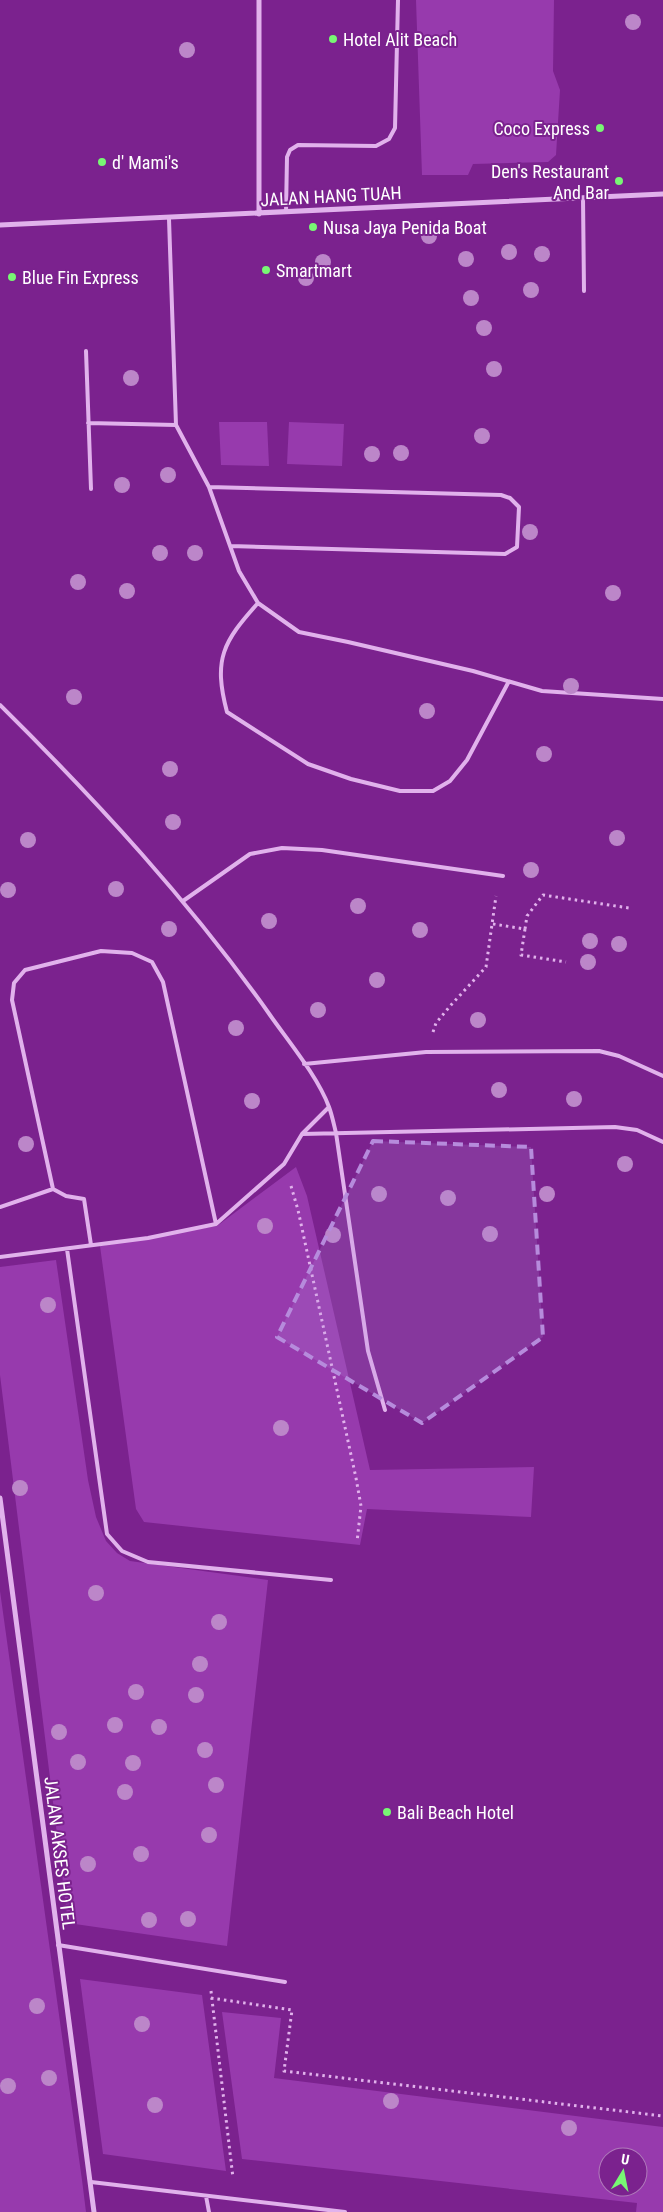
<svg xmlns="http://www.w3.org/2000/svg" width="663" height="2212" font-family="'Roboto Condensed',sans-serif">
<style>
.green{fill:#973aad;fill-rule:evenodd}
.lines{fill:none;stroke-linecap:round;stroke-linejoin:round}
.path{stroke:#e1b2ec;stroke-width:3;stroke-dasharray:2.5 4;stroke-linecap:butt}
.service{stroke:#e1b2ec;stroke-width:4}
.minor{stroke:#e1b2ec;stroke-width:5}
.tree{fill:#bc86c9}
.marked{fill:#b68bdc;fill-opacity:0.2;stroke:#b68bdc;stroke-width:4;stroke-dasharray:10 6;stroke-linejoin:round}
.poi-dot{fill:#78f774;stroke:#7b228e;stroke-width:2}
.labels{text-anchor:middle;dominant-baseline:central;stroke-width:4;stroke-linejoin:round;paint-order:stroke}
.poi-label{font-size:18px;fill:#fff;stroke:#7b228e;text-anchor:start}
.street-label{font-size:18px;fill:#fff;stroke:#7b228e}
</style>
<rect width="100%" height="100%" fill="#7b228e"/>
<path class="green" d="M 416,0 L 554,0 L 553,71 L 560,90 L 556,155 L 548,162 L 473,164 L 468,175 L 422,175 Z
M 219,422 L 267,422 L 269,466 L 221,465 Z
M 289,422 L 344,424 L 342,466 L 287,464 Z
M 296,1167 L 307,1196 L 370,1470 L 534,1467 L 531,1517 L 367,1509 L 360,1545 L 144,1522 L 136,1509 L 100,1246 L 217,1226 Z
M 56,1260 L 88,1480 L 96,1517 L 106,1541 L 117,1553 L 130,1561 L 268,1580 L 227,1946 L 68,1923 L 0,1375 L 0,1267 Z
M 0,1591 L 82,2180 L 86,2212 L 0,2212 Z
M 80,1979 L 202,1995 L 226,2171 L 103,2154 Z
M 222,2012 L 281,2018 L 274,2078 L 663,2127 L 663,2212 L 636,2212 L 637,2203 L 242,2159 ZM 608,2157 L 638,2157 L 638,2187 L 608,2187 Z"/>
<g class="lines">
<path class="path" d="M 493,924 L 525,929 L 527,916 L 543,895 L 629,908
M 525,929 L 521,955 L 566,962
M 433,1032 L 436,1023 L 451,1005 L 486,967 L 496,896
M 291,1186 L 298,1210 L 356,1478 L 361,1506 L 357,1542
M 211,1991 L 233,2178
M 211,1998 L 292,2010 L 284,2071 L 663,2116"/>
<path class="service" d="M 583,198 L 584,291
M 286,212 L 287,157 L 290,150 L 298,145 L 376,146 L 389,139 L 395,128 L 398,0
M 169,219 L 176,425 L 209,487 L 239,571 L 258,603 L 299,632 L 348,642 L 473,671 L 542,691 L 663,699
M 86,351 L 91,489
M 88,423 L 176,425
M 209,487 L 501,495 L 510,498 L 519,507 L 517,547 L 505,554 L 230,546
M 258,603 C 223,642 213,659 227,712 L 308,764 L 351,779 L 400,791 L 433,791 L 450,781 L 467,760 L 508,683
M 0,705 C 97,801 191,903 270,1015 C 289,1042 318,1077 329,1107 C 332,1115 334,1125 336,1133 L 368,1351 L 385,1410
M 183,901 L 250,854 L 282,848 L 322,850 L 503,876
M 304,1064 L 426,1052 L 599,1051 L 619,1056 L 663,1076
M 302,1134 L 615,1127 L 637,1130 L 663,1142
M 0,1207 L 53,1189
M 91,1245 L 84,1199 L 66,1196 L 53,1189 L 12,1000 L 14,983 L 25,970 L 101,951 L 132,953 L 152,962 L 163,982 L 216,1224
M 67,1249 L 107,1534 L 122,1551 L 148,1562 L 331,1580
M 0,1257 L 148,1238 L 216,1224 L 284,1164 L 302,1134 L 329,1107
M 58,1945 L 285,1982
M 91,2182 L 345,2212
M 206,2196 L 209,2212"/>
<path class="minor" d="M 259,214 L 259,0
M 0,225 L 663,194
M 0,1498 L 94,2212"/>
</g>
<g class="tree">
<circle cx="633" cy="22" r="8"/>
<circle cx="187" cy="50" r="8"/>
<circle cx="429" cy="236" r="8"/>
<circle cx="509" cy="252" r="8"/>
<circle cx="542" cy="254" r="8"/>
<circle cx="466" cy="259" r="8"/>
<circle cx="323" cy="262" r="8"/>
<circle cx="306" cy="278" r="8"/>
<circle cx="531" cy="290" r="8"/>
<circle cx="471" cy="298" r="8"/>
<circle cx="484" cy="328" r="8"/>
<circle cx="494" cy="369" r="8"/>
<circle cx="131" cy="378" r="8"/>
<circle cx="482" cy="436" r="8"/>
<circle cx="401" cy="453" r="8"/>
<circle cx="372" cy="454" r="8"/>
<circle cx="168" cy="475" r="8"/>
<circle cx="122" cy="485" r="8"/>
<circle cx="530" cy="532" r="8"/>
<circle cx="160" cy="553" r="8"/>
<circle cx="195" cy="553" r="8"/>
<circle cx="78" cy="582" r="8"/>
<circle cx="127" cy="591" r="8"/>
<circle cx="613" cy="593" r="8"/>
<circle cx="571" cy="686" r="8"/>
<circle cx="74" cy="697" r="8"/>
<circle cx="427" cy="711" r="8"/>
<circle cx="544" cy="754" r="8"/>
<circle cx="170" cy="769" r="8"/>
<circle cx="173" cy="822" r="8"/>
<circle cx="617" cy="838" r="8"/>
<circle cx="28" cy="840" r="8"/>
<circle cx="531" cy="870" r="8"/>
<circle cx="116" cy="889" r="8"/>
<circle cx="8" cy="890" r="8"/>
<circle cx="358" cy="906" r="8"/>
<circle cx="269" cy="921" r="8"/>
<circle cx="169" cy="929" r="8"/>
<circle cx="420" cy="930" r="8"/>
<circle cx="590" cy="941" r="8"/>
<circle cx="619" cy="944" r="8"/>
<circle cx="588" cy="962" r="8"/>
<circle cx="377" cy="980" r="8"/>
<circle cx="318" cy="1010" r="8"/>
<circle cx="478" cy="1020" r="8"/>
<circle cx="236" cy="1028" r="8"/>
<circle cx="499" cy="1090" r="8"/>
<circle cx="574" cy="1099" r="8"/>
<circle cx="252" cy="1101" r="8"/>
<circle cx="26" cy="1144" r="8"/>
<circle cx="625" cy="1164" r="8"/>
<circle cx="379" cy="1194" r="8"/>
<circle cx="547" cy="1194" r="8"/>
<circle cx="448" cy="1198" r="8"/>
<circle cx="265" cy="1226" r="8"/>
<circle cx="490" cy="1234" r="8"/>
<circle cx="333" cy="1235" r="8"/>
<circle cx="48" cy="1305" r="8"/>
<circle cx="281" cy="1428" r="8"/>
<circle cx="20" cy="1488" r="8"/>
<circle cx="96" cy="1593" r="8"/>
<circle cx="219" cy="1622" r="8"/>
<circle cx="200" cy="1664" r="8"/>
<circle cx="136" cy="1692" r="8"/>
<circle cx="196" cy="1695" r="8"/>
<circle cx="115" cy="1725" r="8"/>
<circle cx="159" cy="1727" r="8"/>
<circle cx="59" cy="1732" r="8"/>
<circle cx="205" cy="1750" r="8"/>
<circle cx="78" cy="1762" r="8"/>
<circle cx="133" cy="1763" r="8"/>
<circle cx="216" cy="1785" r="8"/>
<circle cx="125" cy="1792" r="8"/>
<circle cx="209" cy="1835" r="8"/>
<circle cx="141" cy="1854" r="8"/>
<circle cx="88" cy="1864" r="8"/>
<circle cx="188" cy="1919" r="8"/>
<circle cx="149" cy="1920" r="8"/>
<circle cx="37" cy="2006" r="8"/>
<circle cx="142" cy="2024" r="8"/>
<circle cx="49" cy="2078" r="8"/>
<circle cx="8" cy="2086" r="8"/>
<circle cx="391" cy="2101" r="8"/>
<circle cx="155" cy="2105" r="8"/>
<circle cx="569" cy="2128" r="8"/>
</g>
<path class="marked" d="M 373,1141 L 531,1147 L 543,1337 L 422,1423 L 277,1337 Z"/>
<g class="poi-dot">
<circle cx="333" cy="39" r="5"/>
<circle cx="600" cy="128" r="5"/>
<circle cx="102" cy="162" r="5"/>
<circle cx="619" cy="181" r="5"/>
<circle cx="313" cy="227" r="5"/>
<circle cx="266" cy="270" r="5"/>
<circle cx="12" cy="277" r="5"/>
<circle cx="387" cy="1812" r="5"/>
</g>
<g class="labels">
<g class="poi-label">
<text x="343" y="39">Hotel Alit Beach</text>
<text x="590" y="128" text-anchor="end">Coco Express</text>
<text x="112" y="162">d' Mami's</text>
<text x="609" y="171" text-anchor="end">Den's Restaurant<tspan x="609" dy="21">And Bar</tspan></text>
<text x="323" y="227">Nusa Jaya Penida Boat</text>
<text x="276" y="270">Smartmart</text>
<text x="22" y="277">Blue Fin Express</text>
<text x="397" y="1812">Bali Beach Hotel</text>
</g>
<g class="street-label">
<text transform="translate(331 196) rotate(-3)">JALAN HANG TUAH</text>
<text transform="translate(60 1853) rotate(83)">JALAN AKSES HOTEL</text>
</g>
</g>
<g transform="translate(623 2172) rotate(10)"><circle r="24" fill="#7b228e" stroke="#b07abb"/>
<path d="M0-4L9 19L0 12L-9 19Z" fill="#78f774"/>
<text y="-8" font-size="14" font-weight="bold" text-anchor="middle" fill="#ffffff">U</text>
</g>
</svg>
